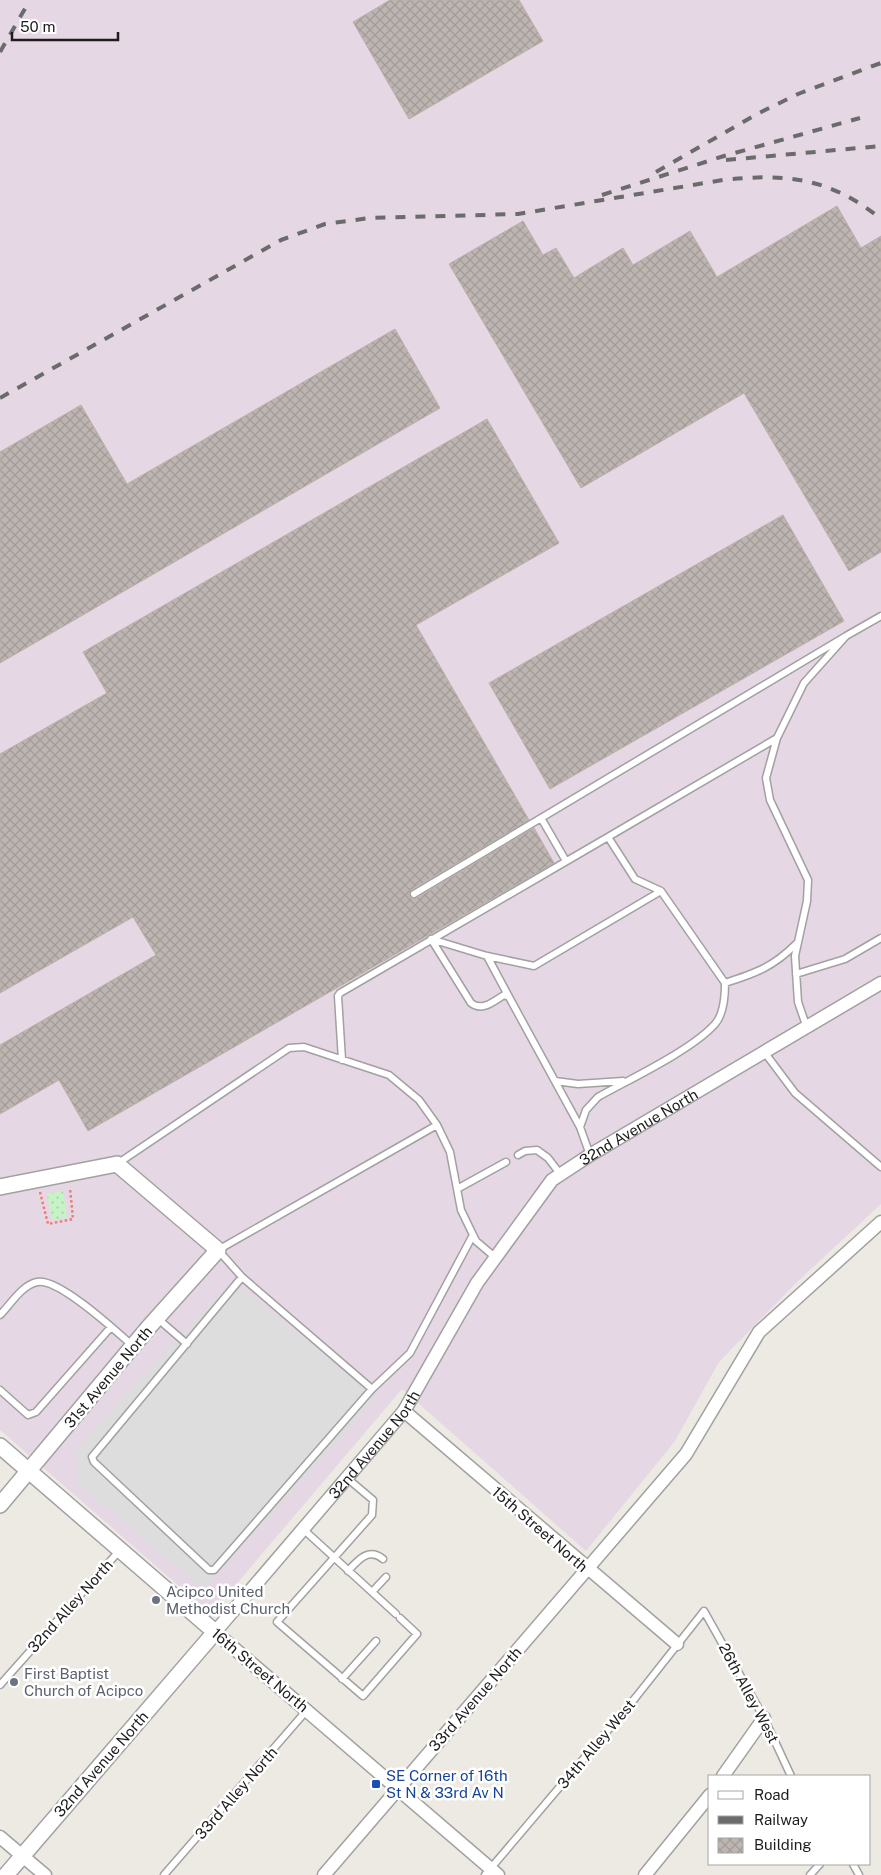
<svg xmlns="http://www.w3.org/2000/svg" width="881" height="1875" font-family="'Public Sans',sans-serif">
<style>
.industrial{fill:#e6d7e4}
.park{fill:url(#park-dots)}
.parking{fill:#ddd}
.building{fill:url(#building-cross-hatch);stroke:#bdb0a8}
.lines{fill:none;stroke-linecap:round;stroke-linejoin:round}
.service-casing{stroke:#a1a1a1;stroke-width:9}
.minor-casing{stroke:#a1a1a1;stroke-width:15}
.tertiary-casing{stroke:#a1a1a1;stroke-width:18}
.path{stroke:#eb7c77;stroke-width:2.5;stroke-dasharray:2.5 2.5;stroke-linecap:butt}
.service{stroke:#fff;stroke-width:6}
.minor{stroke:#fff;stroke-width:12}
.tertiary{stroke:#fff;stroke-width:15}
.rail{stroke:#6b6b6b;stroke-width:4;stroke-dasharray:10 10;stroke-linecap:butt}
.worship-dot{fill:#6b7280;stroke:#fff;stroke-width:2}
.transit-dot{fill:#1a4fb4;stroke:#fff;stroke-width:2}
.labels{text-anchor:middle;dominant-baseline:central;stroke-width:5;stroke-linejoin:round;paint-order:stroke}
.street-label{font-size:15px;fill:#1d1d1d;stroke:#fff}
.worship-label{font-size:15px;fill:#5b616d;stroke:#fff;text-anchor:start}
.transit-label{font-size:15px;fill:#164399;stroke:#fff;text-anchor:start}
</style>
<defs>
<pattern id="park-dots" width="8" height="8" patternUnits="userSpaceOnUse" patternTransform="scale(1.25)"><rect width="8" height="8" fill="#c5f3c6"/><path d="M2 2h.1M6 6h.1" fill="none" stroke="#a9d0aa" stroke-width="1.8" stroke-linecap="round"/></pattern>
<pattern id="building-cross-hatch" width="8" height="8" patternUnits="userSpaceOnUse" patternTransform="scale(1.25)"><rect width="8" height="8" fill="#bdb5b1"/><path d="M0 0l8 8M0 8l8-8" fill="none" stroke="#a29b98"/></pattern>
</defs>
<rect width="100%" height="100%" fill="#edeae4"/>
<path class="industrial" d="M 0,0 L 881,0 L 881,1204 L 796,1283 L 719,1362 L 675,1441 L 586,1551 L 402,1389 L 211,1614 L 0,1430 Z"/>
<path class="park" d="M 63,1191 L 67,1217 L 52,1220 L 47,1194 Z"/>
<path class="parking" d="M 232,1280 L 376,1398 L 204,1589 L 77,1483 L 79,1466 L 74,1454 L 116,1405 Z"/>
<path class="building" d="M 390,0 L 519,0 L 543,41 L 409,119 L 353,22 Z
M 837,206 L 861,248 L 881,236 L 881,552 L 849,571 L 744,393 L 581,488 L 449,264 L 523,221 L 543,255 L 556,248 L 574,278 L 623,248 L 633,265 L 690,231 L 717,277 Z
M 395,329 L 440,408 L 0,663 L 0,452 L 81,405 L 127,484 Z
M 487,419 L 559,543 L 416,625 L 529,820 L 411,890 L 409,895 L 412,899 L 417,898 L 534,828 L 554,863 L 88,1131 L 59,1080 L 0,1114 L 0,1045 L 156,955 L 133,917 L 0,993 L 0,754 L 107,693 L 83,652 Z
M 783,515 L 844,621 L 550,789 L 489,683 Z"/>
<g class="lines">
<g class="service-casing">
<path id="service" d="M 541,818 L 566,861
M 608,837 L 777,738
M 414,894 L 846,636
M 431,939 L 471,1003 C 482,1012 494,1001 504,995 L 509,997 L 580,1127 L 590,1155
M 431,939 L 487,956 L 534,966 L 661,891
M 487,956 L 509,997
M 796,974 L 845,959 L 881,938
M 725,983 C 756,973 773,967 796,944
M 807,1028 L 798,1002 L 795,956 L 807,901 L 808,880 L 770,800 L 766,778 L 777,738 L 804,683 L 846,636 L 881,616
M 765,1053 L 795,1093 L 881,1167
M 342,1060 L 338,996 L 340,993 L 608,837 L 635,879 L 661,891 L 725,983 C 725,996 724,1014 715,1024 C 692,1050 630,1079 598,1097 L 586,1110 L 580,1127
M 555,1081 L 578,1084 L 623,1081
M 437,1125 L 218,1250 L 242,1277 L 372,1389 L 410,1353 L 473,1235
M 518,1155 L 525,1151 L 537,1150 L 548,1158 L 561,1175
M 117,1164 L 289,1048 L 304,1047 L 389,1075 L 419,1100 L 437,1125 L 450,1152 L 461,1210 L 476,1241 L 496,1258
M 457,1189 L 506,1162
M 242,1277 L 92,1457 L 94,1462 L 209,1570 L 214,1570 L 372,1389
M 0,1315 C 10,1305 22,1285 37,1282 C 58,1277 116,1331 133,1346
M 157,1318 L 187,1344
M 0,1390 L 28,1415 L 36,1412 L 111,1327
M 347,1478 L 373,1500 L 372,1515 L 277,1622 L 363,1696 L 417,1634 L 400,1618
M 303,1529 L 396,1614
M 348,1571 C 358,1560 369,1547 383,1559
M 372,1592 L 386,1577
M 342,1679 L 376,1641
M 0,1685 L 120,1550
M 853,1864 L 859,1875
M 164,1875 L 307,1710
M 485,1875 L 636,1697 L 704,1611 L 764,1718 L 791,1776
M 810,1875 L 820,1864"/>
</g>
<g class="minor-casing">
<g id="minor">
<path d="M 404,1411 L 677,1644"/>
<path d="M 723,1776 L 764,1718"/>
<path d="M 0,1837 L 45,1875"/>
<path d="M 324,1875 L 686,1454 L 759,1332 L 881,1222"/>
<path id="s1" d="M 498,1875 L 215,1632 L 404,1411 L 477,1283 L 552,1180 L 590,1155 L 881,983"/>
<path d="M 645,1875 L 710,1795"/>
</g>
</g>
<g class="tertiary-casing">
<path id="tertiary" d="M 0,1187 L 117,1164 L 218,1250 L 148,1328 L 0,1505
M 0,1446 L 215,1632 L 6,1875"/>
</g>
<path class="path" d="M 40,1192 L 48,1224 L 73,1219 L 70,1188"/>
<use href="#service" class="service"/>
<use href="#minor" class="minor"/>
<use href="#tertiary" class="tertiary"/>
<path class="rail" d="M 0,52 L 30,0
M 726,160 L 881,146
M 656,172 L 757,114 L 798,94 L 881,63
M 602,195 L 724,156 L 860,118
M 0,398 L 281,240 L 325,224 L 370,218 L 518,214 L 723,180 C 786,173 831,178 881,219"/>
</g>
<g class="worship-dot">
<circle cx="156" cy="1600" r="5"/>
<circle cx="14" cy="1682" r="5"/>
</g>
<rect class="transit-dot" x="371" y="1779" width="10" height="10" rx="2.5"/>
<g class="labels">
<g class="street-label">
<text stroke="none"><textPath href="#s1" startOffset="1040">32nd Avenue North</textPath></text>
<text transform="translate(108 1377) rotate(-50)">31st Avenue North</text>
<text stroke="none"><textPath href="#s1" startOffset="619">32nd Avenue North</textPath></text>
<text transform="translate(540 1529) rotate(41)">15th Street North</text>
<text transform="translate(70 1606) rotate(-48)">32nd Alley North</text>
<text transform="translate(260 1670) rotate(40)">16th Street North</text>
<text transform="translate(749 1693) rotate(62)">26th Alley West</text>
<text transform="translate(475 1699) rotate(-49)">33rd Avenue North</text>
<text transform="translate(596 1744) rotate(-50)">34th Alley West</text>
<text transform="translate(101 1764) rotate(-49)">32nd Avenue North</text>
<text transform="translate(236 1793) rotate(-49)">33rd Alley North</text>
</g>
<g class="worship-label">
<text x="166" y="1591">Acipco United<tspan x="166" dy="17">Methodist Church</tspan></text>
<text x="24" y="1673">First Baptist<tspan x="24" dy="17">Church of Acipco</tspan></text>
</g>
<g class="transit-label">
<text x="386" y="1775">SE Corner of 16th<tspan x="386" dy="17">St N &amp; 33rd Av N</tspan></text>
</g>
</g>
<rect x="708" y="1775" width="162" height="90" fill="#ffffff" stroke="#a5a5a5"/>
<rect x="718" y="1791" width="25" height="8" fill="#ffffff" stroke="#a5a5a5"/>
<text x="754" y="1800" font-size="15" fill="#1d1d1d">Road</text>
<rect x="718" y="1816" width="25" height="8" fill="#6b6b6b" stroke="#a5a5a5"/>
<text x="754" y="1825" font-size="15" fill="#1d1d1d">Railway</text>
<rect x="718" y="1838" width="25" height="15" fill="url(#building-cross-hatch)" stroke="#a5a5a5"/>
<text x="754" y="1850" font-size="15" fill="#1d1d1d">Building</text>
<path d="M12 32v8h106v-8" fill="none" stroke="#1d1d1d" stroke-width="2.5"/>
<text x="20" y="32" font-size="15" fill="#1d1d1d" stroke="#ffffff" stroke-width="4" paint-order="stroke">50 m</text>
</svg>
